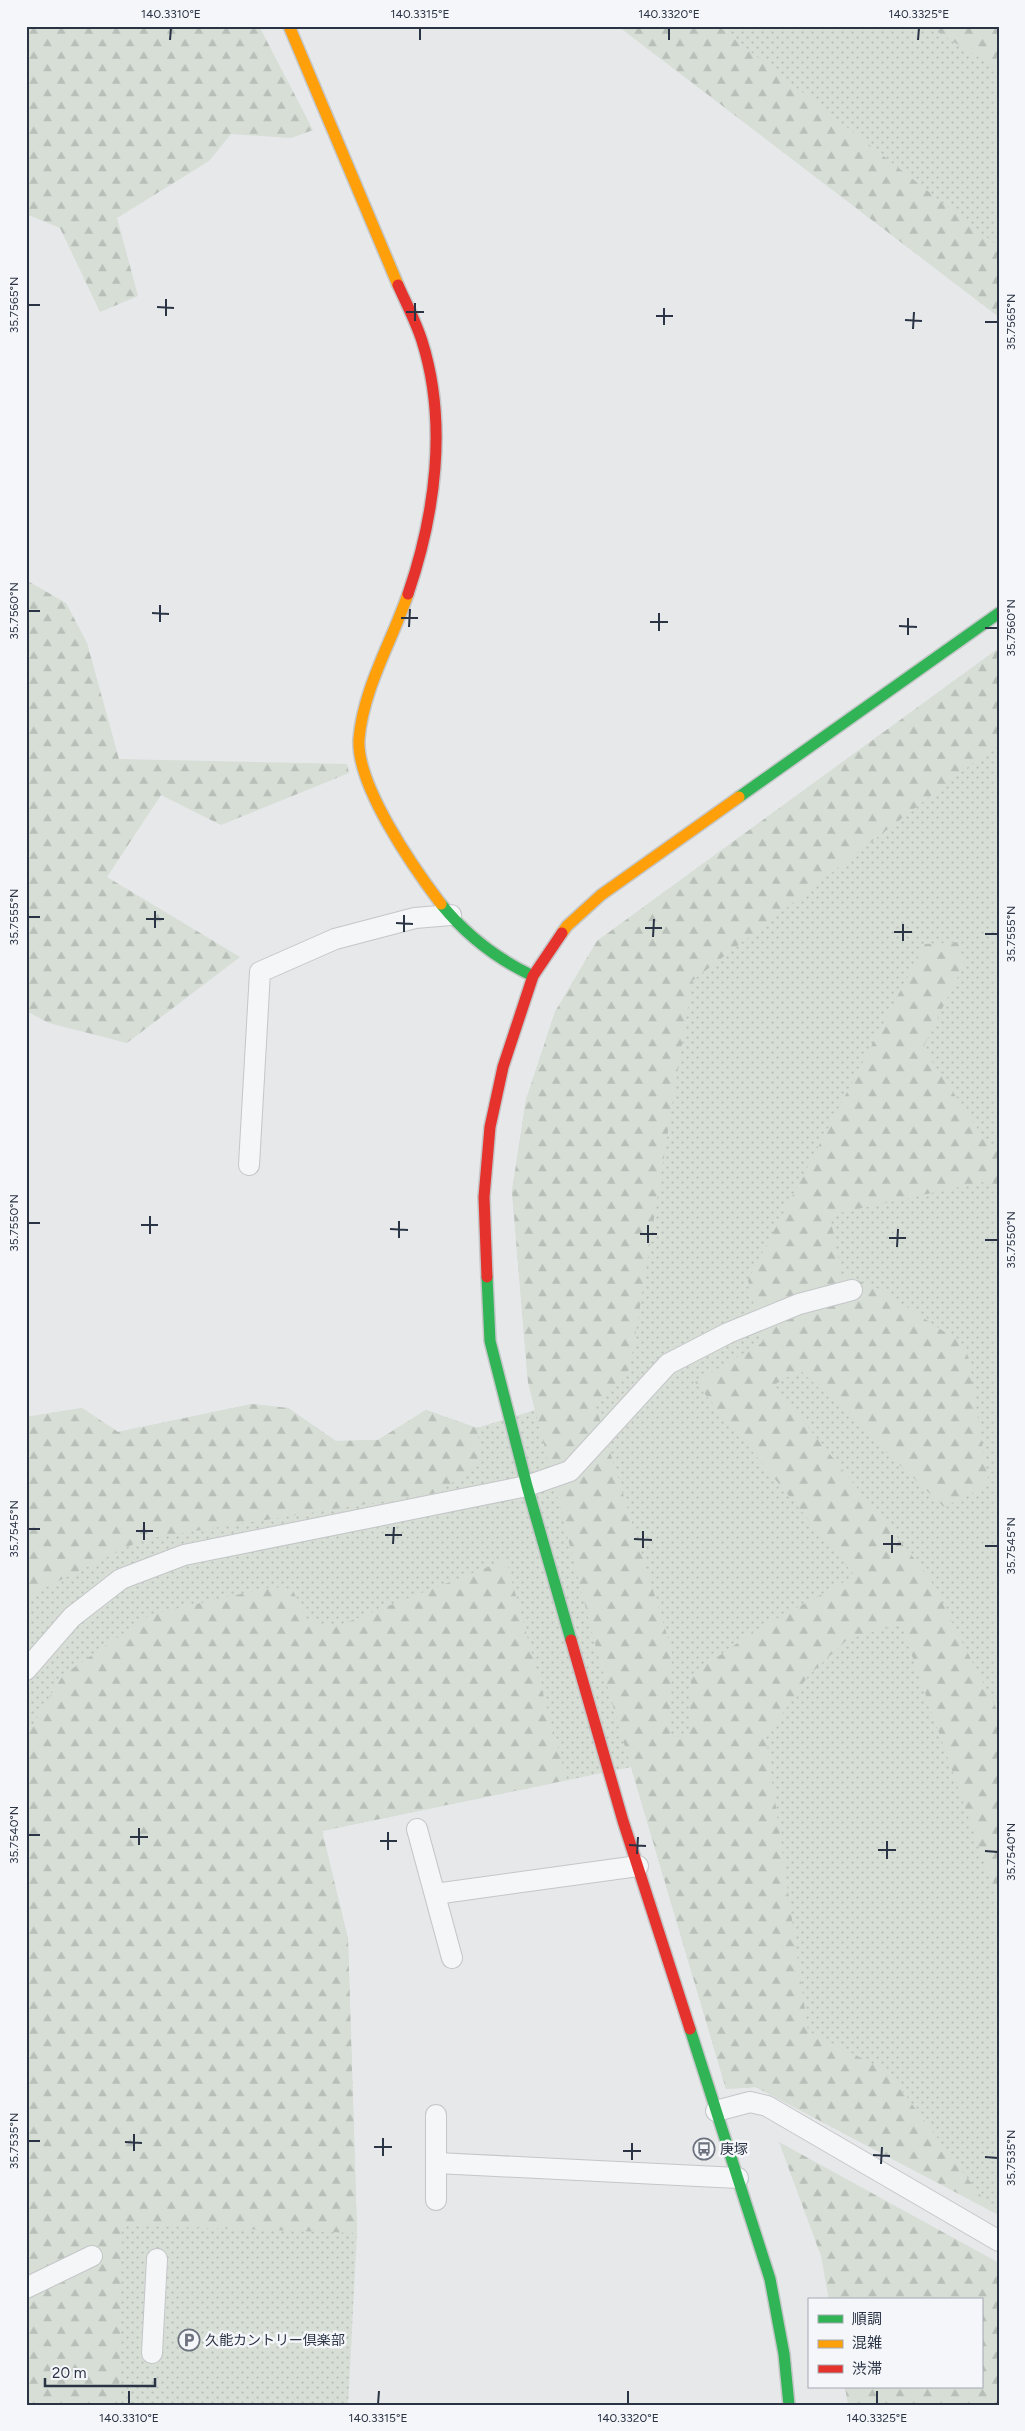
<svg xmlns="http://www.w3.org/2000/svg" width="1025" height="2431" font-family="Figtree,'Noto Sans JP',sans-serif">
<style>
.grass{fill:url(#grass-dots)}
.forest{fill:url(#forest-firs)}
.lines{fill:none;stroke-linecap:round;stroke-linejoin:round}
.lane-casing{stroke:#c4c6c8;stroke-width:22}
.fast-casing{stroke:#c4c6c8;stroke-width:14}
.slow-casing{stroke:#c4c6c8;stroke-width:14}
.jam-casing{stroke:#c4c6c8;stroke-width:14}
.lane{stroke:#f5f6f7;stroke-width:20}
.fast{stroke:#30b455;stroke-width:11}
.slow{stroke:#ff9f0a;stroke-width:11}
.jam{stroke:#e5322d;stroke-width:11}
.ticks{fill:none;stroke:#2b3445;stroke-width:2}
.labels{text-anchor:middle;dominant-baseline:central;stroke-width:5;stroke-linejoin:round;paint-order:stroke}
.poi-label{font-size:14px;fill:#2b3445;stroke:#f4f6f9;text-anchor:start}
.neatline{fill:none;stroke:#2b3445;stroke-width:2}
.ticks-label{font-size:12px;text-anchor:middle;fill:#2b3445}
</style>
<defs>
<pattern id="grass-dots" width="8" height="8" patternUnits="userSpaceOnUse" patternTransform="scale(1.25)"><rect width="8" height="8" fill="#d6ded6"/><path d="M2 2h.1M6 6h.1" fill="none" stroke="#b8bfb9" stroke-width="1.8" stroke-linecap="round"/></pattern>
<pattern id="forest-firs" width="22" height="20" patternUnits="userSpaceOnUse" patternTransform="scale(1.25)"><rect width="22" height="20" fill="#d6ded6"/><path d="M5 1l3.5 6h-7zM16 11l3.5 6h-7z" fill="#b8bfb9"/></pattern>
</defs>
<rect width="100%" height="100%" fill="#e6e8ea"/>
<path class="grass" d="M 618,26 L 999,26 L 999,317 Z
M 999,648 L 999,2215 L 756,2087 L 726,2089 L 631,1767 L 322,1831 L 348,1939 L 357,2233 L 348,2405 L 26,2405 L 26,1417 L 82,1408 L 118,1432 L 252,1404 L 288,1408 L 336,1441 L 378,1440 L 426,1410 L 477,1428 L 535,1410 L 528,1382 L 512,1191 L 526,1100 L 555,1012 L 597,941 Z"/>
<path class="forest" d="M 26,26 L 259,26 L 313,130 L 291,138 L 231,134 L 209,161 L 117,218 L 138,296 L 100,312 L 60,228 L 26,214 Z
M 618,26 L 718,26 L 999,247 L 999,317 Z
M 928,26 L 999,26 L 999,70 Z
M 26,580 L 66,603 L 87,643 L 119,759 L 347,764 L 349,773 L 221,825 L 161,795 L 107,877 L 240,957 L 127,1043 L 49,1023 L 26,1011 Z
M 999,648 L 999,743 L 692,981 L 630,1369 L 595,1404 L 672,1651 L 670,1737 L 689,1736 L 691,1675 L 758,1629 L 855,1576 L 695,1382 L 763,1342 L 748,1280 L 925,944 L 958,942 L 964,964 L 923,1048 L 990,1147 L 999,1149 L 999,1188 L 982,1182 L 830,1215 L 841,1274 L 881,1290 L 966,1346 L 989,1485 L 944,1507 L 800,1370 L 774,1385 L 929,1577 L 999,1714 L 999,1905 L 901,1624 L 848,1639 L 808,1676 L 766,1738 L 808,2031 L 887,2071 L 993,2212 L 756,2087 L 726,2089 L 596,1648 L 528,1382 L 512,1191 L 526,1100 L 555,1012 L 597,941 Z
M 252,1404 L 288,1408 L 335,1441 L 378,1440 L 426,1410 L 477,1428 L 481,1464 L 436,1493 L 144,1539 L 32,1594 L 26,1602 L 26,1417 L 82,1408 L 118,1432 Z
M 506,1560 L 567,1780 L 322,1831 L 348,1939 L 357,2233 L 122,2225 L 119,2405 L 26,2405 L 26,1736 L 63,1675 L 152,1614 L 271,1587 L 292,1589 L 307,1619 L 332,1628 Z
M 779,2142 L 999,2263 L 999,2405 L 848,2405 L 845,2387 L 981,2387 L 981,2300 L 829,2300 L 821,2256 Z"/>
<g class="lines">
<g class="lane-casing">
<path id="lane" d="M 249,1165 L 260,972 L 335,939 L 415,918 L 451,915
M 26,1670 L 72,1617 L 121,1579 L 184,1555 L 527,1486 L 570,1471 L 668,1364 L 728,1333 L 799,1304 L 852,1290
M 417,1829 L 452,1958
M 435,1894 L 638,1866
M 716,2111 L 750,2102 L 767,2106 L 999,2241
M 436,2115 L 436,2200
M 437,2163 L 738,2178
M 26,2288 L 92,2256
M 152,2353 L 157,2259"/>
</g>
<g class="fast-casing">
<path id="fast" d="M 739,797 L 999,613
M 441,904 C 466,935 497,959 533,976
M 487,1277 L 490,1341 L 527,1486 L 571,1640
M 690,2029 L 770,2279 L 784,2354 L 789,2405"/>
</g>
<g class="slow-casing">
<path id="slow" d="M 289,26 L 398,285
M 408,594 C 392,641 363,689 359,739 C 356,785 413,867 441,904
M 562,933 L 567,926 L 601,895 L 739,797"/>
</g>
<g class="jam-casing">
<path id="jam" d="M 398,285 C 406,303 416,322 422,341 C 448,423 435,515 408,594
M 487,1277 L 484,1197 L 490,1127 L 503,1067 L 533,976 L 562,933
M 571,1640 L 623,1821 L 690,2029"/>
</g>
<use href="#lane" class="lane"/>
<use href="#fast" class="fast"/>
<use href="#slow" class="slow"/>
<use href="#jam" class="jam"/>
</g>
<path class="ticks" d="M 170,40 L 171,28M 420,40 L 420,28M 669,40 L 669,28M 918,40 L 919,28M 28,305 L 40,305M 157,307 L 174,308M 406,312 L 424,312M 166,316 L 166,299M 656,316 L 673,316M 905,320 L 922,321M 415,321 L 415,303M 985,322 L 998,322M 664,325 L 664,308M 913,329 L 914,312M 28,611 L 40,611M 152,613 L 169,614M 401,618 L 418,618M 160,622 L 160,605M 650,622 L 668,622M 899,626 L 917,627M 409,627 L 410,609M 985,628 L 998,628M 659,631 L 659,613M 908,635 L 908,618M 28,917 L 40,917M 146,919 L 164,919M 396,923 L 413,924M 155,928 L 155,911M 645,928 L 662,928M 404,932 L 404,915M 894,932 L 912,932M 985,934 L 998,934M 653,937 L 654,919M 903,941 L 903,924M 28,1223 L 40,1223M 141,1225 L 158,1225M 390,1229 L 408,1230M 150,1234 L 150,1216M 640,1234 L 657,1234M 399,1238 L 399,1221M 889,1238 L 906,1238M 985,1240 L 998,1240M 648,1243 L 648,1225M 897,1247 L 898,1229M 28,1529 L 40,1529M 136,1531 L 153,1531M 385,1535 L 402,1535M 634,1539 L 652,1540M 144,1540 L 144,1522M 393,1544 L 394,1527M 883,1544 L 901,1544M 985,1546 L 998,1546M 643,1548 L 643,1531M 892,1553 L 892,1535M 28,1835 L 40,1835M 130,1837 L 148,1837M 380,1841 L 397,1841M 139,1845 L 139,1828M 629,1845 L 646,1846M 388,1850 L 388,1832M 878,1850 L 896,1850M 985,1851 L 998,1852M 637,1854 L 638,1837M 887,1859 L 887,1841M 28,2141 L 40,2141M 125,2142 L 142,2143M 374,2147 L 392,2147M 134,2151 L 134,2134M 623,2151 L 641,2151M 873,2155 L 890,2156M 383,2156 L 383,2138M 985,2157 L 998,2158M 632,2160 L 632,2143M 881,2164 L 882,2147M 129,2404 L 129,2391M 378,2404 L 379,2391M 628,2404 L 628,2391M 877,2404 L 877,2391"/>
<defs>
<g id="bus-ring" transform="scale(1.125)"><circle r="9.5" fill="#f4f6f9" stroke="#6c737f" stroke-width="1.5"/><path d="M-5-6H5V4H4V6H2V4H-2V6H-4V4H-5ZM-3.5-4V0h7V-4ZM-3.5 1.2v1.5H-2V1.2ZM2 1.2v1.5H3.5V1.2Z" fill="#6c737f"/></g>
<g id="parking-ring" transform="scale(1.125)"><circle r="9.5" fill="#f4f6f9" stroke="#6c737f" stroke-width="1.5"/><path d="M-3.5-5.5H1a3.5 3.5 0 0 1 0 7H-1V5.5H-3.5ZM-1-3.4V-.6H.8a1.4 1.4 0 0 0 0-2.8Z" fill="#6c737f"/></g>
</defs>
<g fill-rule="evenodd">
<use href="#bus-ring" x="704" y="2149"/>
<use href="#parking-ring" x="189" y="2340"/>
</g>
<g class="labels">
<g class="poi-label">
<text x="720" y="2149">庚塚</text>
<text x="205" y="2340">久能カントリー倶楽部</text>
</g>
</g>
<rect width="1025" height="2431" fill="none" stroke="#f4f6f9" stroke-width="55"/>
<rect x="808" y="2298" width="175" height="90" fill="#f4f6f9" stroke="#a4a8b1"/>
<rect x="818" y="2315" width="25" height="8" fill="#30b455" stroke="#a4a8b1"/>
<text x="852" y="2324" font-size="15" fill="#2b3445">順調</text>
<rect x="818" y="2340" width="25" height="8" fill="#ff9f0a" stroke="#a4a8b1"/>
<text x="852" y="2348" font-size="15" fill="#2b3445">混雑</text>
<rect x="818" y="2365" width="25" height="8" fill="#e5322d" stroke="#a4a8b1"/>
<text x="852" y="2374" font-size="15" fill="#2b3445">渋滞</text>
<path d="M45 2378v8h110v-8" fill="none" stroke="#2b3445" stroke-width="2.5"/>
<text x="52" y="2378" font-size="15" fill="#2b3445" stroke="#f4f6f9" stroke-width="4" paint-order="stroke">20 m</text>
<rect x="28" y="28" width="970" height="2376" class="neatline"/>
<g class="ticks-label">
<text x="171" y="18">140.3310°E</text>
<text x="420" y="18">140.3315°E</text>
<text x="669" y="18">140.3320°E</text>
<text x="919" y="18">140.3325°E</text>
<text transform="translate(14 305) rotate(-90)" y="4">35.7565°N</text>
<text transform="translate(1011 322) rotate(-90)" y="4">35.7565°N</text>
<text transform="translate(14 611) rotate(-90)" y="4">35.7560°N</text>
<text transform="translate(1011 628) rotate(-90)" y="4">35.7560°N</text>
<text transform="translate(14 917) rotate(-90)" y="4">35.7555°N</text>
<text transform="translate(1011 934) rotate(-90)" y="4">35.7555°N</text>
<text transform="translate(14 1223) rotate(-90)" y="4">35.7550°N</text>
<text transform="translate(1011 1240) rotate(-90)" y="4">35.7550°N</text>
<text transform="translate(14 1529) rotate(-90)" y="4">35.7545°N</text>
<text transform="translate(1011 1546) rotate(-90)" y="4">35.7545°N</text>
<text transform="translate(14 1835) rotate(-90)" y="4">35.7540°N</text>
<text transform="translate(1011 1852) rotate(-90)" y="4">35.7540°N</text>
<text transform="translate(14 2141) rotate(-90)" y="4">35.7535°N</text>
<text transform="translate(1011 2158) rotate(-90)" y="4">35.7535°N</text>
<text x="129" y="2422">140.3310°E</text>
<text x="378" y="2422">140.3315°E</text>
<text x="628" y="2422">140.3320°E</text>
<text x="877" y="2422">140.3325°E</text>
</g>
</svg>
